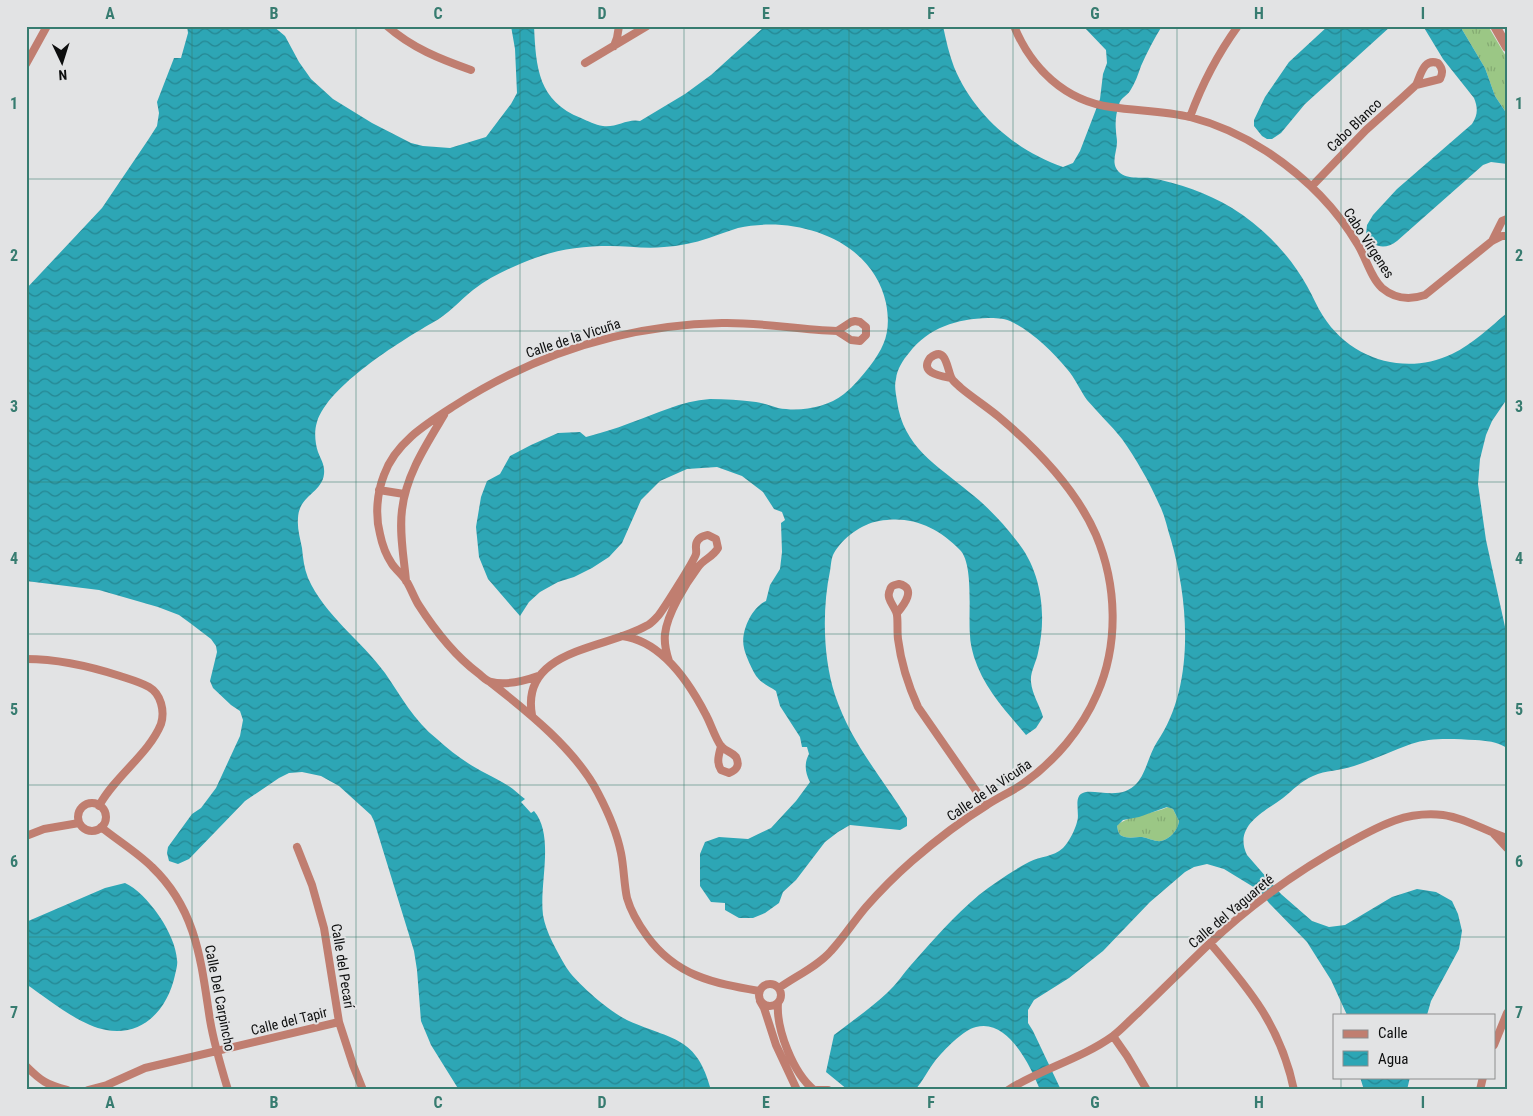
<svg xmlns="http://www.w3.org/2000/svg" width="1533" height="1116" font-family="'Roboto Condensed',sans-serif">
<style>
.grass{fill:url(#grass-tufts)}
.water{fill:url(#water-waves);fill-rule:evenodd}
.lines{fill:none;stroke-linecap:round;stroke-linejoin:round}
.minor{stroke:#c07e70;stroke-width:8}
.tertiary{stroke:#c07e70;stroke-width:10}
.grid{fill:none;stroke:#377c70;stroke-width:1;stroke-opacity:0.55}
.labels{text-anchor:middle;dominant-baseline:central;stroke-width:4;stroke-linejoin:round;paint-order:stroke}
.street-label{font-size:14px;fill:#0d0e0e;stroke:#e2e3e4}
.neatline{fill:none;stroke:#377c70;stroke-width:2}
.grid-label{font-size:16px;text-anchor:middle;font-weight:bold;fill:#377c70}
</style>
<defs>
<pattern id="grass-tufts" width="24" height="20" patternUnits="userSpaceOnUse" patternTransform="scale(1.25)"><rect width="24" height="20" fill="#9bc785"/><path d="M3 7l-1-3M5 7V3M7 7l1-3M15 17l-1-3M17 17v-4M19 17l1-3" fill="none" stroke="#84aa72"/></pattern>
<pattern id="water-waves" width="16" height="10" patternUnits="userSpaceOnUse" patternTransform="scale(1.25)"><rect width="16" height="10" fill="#2da6b5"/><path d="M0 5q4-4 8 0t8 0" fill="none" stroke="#258692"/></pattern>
</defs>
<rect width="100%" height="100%" fill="#e2e3e4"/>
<path class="grass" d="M 1460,26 L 1488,26 L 1507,58 L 1507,114 L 1495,96 L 1485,68 Z
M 1168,807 L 1173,809 L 1179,821 C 1178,830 1170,839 1161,841 C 1156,842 1148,838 1142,837 C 1136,837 1128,839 1122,836 C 1118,834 1118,830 1117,826 C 1123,817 1156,813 1168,807 Z"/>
<path class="water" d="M 187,26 L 273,26 L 285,36 L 299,62 L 311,79 L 333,99 L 372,123 L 411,143 L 423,146 L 450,148 L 486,137 L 511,104 L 517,93 L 515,49 L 511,26 L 534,26 C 536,68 538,101 581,118 C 588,121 595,125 603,126 C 616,128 628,118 640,121 L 685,94 L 711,75 L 765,26 L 943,26 C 946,40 949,54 954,67 C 974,115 1015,150 1063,167 L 1073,163 L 1080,151 L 1100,99 L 1103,74 L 1107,63 L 1106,50 L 1083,26 L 1162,26 C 1154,39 1147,52 1141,66 C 1138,75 1135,83 1130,91 C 1127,96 1120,98 1119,105 C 1116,113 1115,122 1116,131 C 1116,135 1117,138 1117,142 C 1117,151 1112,160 1116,168 C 1122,180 1139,177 1150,178 C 1179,183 1207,193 1232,208 C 1263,227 1289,254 1307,286 C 1313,296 1317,307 1323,316 C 1351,360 1406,376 1452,354 C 1473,344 1490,327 1507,313 L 1507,399 L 1492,421 L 1486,435 L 1480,459 L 1478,484 L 1486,540 L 1507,636 L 1507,748 C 1496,741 1487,741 1475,740 C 1454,739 1431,737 1411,744 C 1391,751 1373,760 1354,766 C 1340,771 1326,770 1313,776 C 1301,781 1293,790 1283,798 C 1264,812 1233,826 1247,855 L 1281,894 L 1312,921 L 1329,927 L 1345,925 L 1392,897 L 1417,889 L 1436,892 L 1452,901 L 1458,914 L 1462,931 L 1459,949 L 1431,1001 L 1427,1015 L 1347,1015 L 1331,980 L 1307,942 L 1269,903 L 1260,891 L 1224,869 L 1207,864 L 1194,867 L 1185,872 L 1150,902 L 1103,951 L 1069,978 L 1034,1000 L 1028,1010 L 1028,1023 L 1033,1031 L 1061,1090 L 1040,1090 C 1031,1067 1008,1018 976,1027 C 963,1030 944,1050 935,1061 C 928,1070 923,1081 915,1090 L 848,1090 L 826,1072 L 834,1035 C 852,1021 871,1008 887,993 C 896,985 903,974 911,965 C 933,940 954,916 979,895 C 994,883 1012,871 1029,862 C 1041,856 1053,857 1063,848 C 1069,842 1075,830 1077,822 C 1080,814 1074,799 1081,794 C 1091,786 1120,803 1137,783 C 1146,773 1149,754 1157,742 C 1195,687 1189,602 1171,540 C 1167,528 1165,515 1159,504 C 1149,481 1136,459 1122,439 C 1111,425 1098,413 1087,400 C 1080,390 1075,378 1067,369 C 1052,351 1031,331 1010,321 C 1003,318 995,318 988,318 C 957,319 929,327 909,353 C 903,360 897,369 896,379 C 894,386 896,394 897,401 C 903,447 937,465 969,492 C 985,504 1004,524 1016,540 C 1042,571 1047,615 1038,653 C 1036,663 1030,672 1031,682 C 1032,694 1040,706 1043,717 L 1036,728 L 1026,735 C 1005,710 984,688 974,657 C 972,650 970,642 970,635 C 968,615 974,564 960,550 C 938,527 911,515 879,521 C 861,524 843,538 834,553 C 831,558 831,566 830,571 C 822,609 823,658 835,695 C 851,743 881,776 907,818 L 907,826 L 900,830 L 850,825 L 838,832 L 825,842 L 796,880 L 783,892 L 779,903 L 765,913 L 753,918 L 739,918 L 725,910 L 725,903 L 711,902 L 700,886 L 700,854 L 705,842 L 719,837 L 748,839 L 771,828 L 796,801 L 810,782 C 805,773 804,763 809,754 L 807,747 L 802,747 L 800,737 L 780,706 L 776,691 C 770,687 761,683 757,677 C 753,672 745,654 744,648 C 740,632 752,607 766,601 L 770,585 L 780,569 L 782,552 L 781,523 L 785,520 L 782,512 L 774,509 L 763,492 L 742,476 L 717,467 L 687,469 L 660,481 L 641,500 L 622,543 L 609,557 L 592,568 L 574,577 L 558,582 L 540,592 L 529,602 L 520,616 L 488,579 L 479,557 L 476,527 L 481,497 L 487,481 L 500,474 L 510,456 L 531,445 L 558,433 L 580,432 L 586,437 C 600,433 615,429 630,423 C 656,414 681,401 710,399 C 725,399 741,400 756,402 C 763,403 771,406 778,408 C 800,412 826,408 844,394 C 854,386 862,376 870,366 C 886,345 891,330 886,303 C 872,239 796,215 738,228 C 728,231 718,235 709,238 C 694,243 679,246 664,247 C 646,249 628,246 610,246 C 584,246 559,249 535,258 C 514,266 491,276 473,290 C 459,301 449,314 432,323 C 399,342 328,386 317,422 C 314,431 315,443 318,452 C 321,460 325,465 324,474 C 322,493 299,495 298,518 C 297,528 300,538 302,548 C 303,558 304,568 308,578 C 325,616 361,640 385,673 C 401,696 414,721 437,739 C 452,753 469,765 487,774 C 494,778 501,781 507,785 C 514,789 519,795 525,799 L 521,802 L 531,813 L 534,811 C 555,836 539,883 543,915 C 546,933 557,951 566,967 C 576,983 611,1013 629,1021 C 672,1040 697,1036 711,1090 L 459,1090 L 431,1045 L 421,1021 L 417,970 L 414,951 L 374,821 L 371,815 L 339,786 L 321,776 L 302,772 L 289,773 L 279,778 L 245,801 L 189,859 L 178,864 L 169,861 L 167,853 L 168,847 L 192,814 L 201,808 L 216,788 L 240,736 L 243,720 L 240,711 L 231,705 L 213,688 L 210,681 L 217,652 L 216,646 L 211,639 L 190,623 L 179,615 L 158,607 L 99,590 L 26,581 L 26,289 L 102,208 L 148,140 L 157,126 L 159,113 L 157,102 L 174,58 L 181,58 L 188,33 ZM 1167,807 L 1173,809 L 1179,821 C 1178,830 1170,839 1161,841 C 1156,842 1148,838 1142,837 C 1136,837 1128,839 1122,836 C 1118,834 1118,830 1117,826 L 1123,820 L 1139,817 Z
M 1328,26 L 1391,26 L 1305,104 L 1281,133 L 1272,139 L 1267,139 L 1262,136 L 1254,126 L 1254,120 L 1265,97 L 1289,62 Z
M 1423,26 L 1460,26 L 1485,68 L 1495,96 L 1507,114 L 1507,164 L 1491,162 L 1483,165 L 1397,241 C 1385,250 1374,248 1366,235 L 1367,225 L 1373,215 L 1397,189 L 1472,124 C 1478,115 1478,108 1474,98 L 1443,59 Z
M 125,883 C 147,893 176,934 177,960 C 178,964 176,970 175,975 C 168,1008 144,1037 106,1030 C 79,1025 48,999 26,984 L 26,922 L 105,888 Z
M 1360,1077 L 1410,1077 L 1407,1090 L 1364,1090 Z"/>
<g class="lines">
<path class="minor" d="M 387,26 C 412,48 440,59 471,70
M 1014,26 C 1031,68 1065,101 1111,107 C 1137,111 1164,111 1190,117 C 1217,124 1243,136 1266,151 C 1304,176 1335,206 1358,245 C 1366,258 1371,278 1382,288 C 1395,299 1410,300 1425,295 L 1492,241 L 1502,236 L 1507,236
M 614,46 L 617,38 L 619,26
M 585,63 L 647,26
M 26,64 L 47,26
M 1190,117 C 1202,84 1217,55 1238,26
M 1312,186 L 1366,130 L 1403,97 L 1416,85 L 1440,79 C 1443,73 1443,69 1438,63 C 1423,58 1421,75 1416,85
M 1492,241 L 1502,221 L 1507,219
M 855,321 L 860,322 L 866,327 L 866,335 L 860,341 L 851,340 L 837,331 L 851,322 Z
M 379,490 L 404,494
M 406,581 C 404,558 399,533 402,510 C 406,475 426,445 444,415
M 897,613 C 904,605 917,588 899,584 C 895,585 891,585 890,590 C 885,599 896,607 897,615 C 898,623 897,631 898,639 C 901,663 908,685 918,707 L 986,805
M 622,636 C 662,641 689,682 706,715 C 710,722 716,740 721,746 C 725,751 732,752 736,757 C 740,765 737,770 729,773 L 721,770 C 716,762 719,755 721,746
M 26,659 C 59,659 89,666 120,676 C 129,679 140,682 149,687 C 161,694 165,711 161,724 C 149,754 114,777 99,806
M 538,676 C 524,681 507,686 491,682 C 486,681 482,676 478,673 C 454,655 434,629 418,604 C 414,597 411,589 407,582 C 403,575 396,570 392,564 C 386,555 382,544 380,534 C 375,515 377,493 384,475 C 395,443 426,424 454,406 C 535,354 625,325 722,323 C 760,322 799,330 837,331
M 490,682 C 527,711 576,750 598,793 C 608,812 617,833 621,853 C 624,868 624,884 627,898 C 631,912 639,925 647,936 C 676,976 713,983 759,991
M 532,715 C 520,649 606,649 646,626 C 651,624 654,620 658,616 C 663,610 694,561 696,554 C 697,549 694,545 698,540 C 701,536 704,536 708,535 L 716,539 L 718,548 C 713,557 704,559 698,567 C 686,583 667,614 665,634 C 664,643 666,652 669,661
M78 817a14 14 0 1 1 28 0a14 14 0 1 1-28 0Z
M 101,827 C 117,840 138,853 152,867 C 197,910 201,962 210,1020 C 214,1044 221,1067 228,1090
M 1494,834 L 1507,848
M 26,836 L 44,829 L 79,823
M 297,847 L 312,885 L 324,928 L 339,1022 L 353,1065 L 363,1090
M 1210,943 C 1250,990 1281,1027 1294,1090
M759 995a11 11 0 1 1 22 0a11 11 0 1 1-22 0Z
M 779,988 C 796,976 818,966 831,951 C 844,937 854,921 866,907 C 880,891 896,875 912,861 C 935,841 961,821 987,805 C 999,797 1013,791 1024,783 C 1055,761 1082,729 1097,694 C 1119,644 1117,585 1096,535 C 1076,489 1037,449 999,417 C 987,407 973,398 961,388 C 958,385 954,382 952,379 C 947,371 947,344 930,358 C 919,373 941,376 951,378
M 760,1001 L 764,1008 L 776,1045 L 797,1090
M 778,1003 C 776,1029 793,1073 814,1090
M 1113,1036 L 1127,1056 L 1147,1090
M 1494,1045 L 1507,1013
M 26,1066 C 41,1081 47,1085 67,1090
M 88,1090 L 107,1085 L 145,1068 L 339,1022
M 817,1090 L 828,1090
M 1008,1090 C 1041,1069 1081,1059 1113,1036 C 1122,1029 1130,1020 1138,1013 C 1162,990 1185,967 1209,944 C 1251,904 1299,870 1350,842 C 1381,825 1406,811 1443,815 C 1466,818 1485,831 1507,838
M 1480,1090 L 1483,1077"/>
<path class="tertiary" d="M 1495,26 L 1507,47"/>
</g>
<path class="grid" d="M 192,26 L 192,1090M 356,26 L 356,1090M 520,26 L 520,1090M 684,26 L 684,1090M 849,26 L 849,1090M 1013,26 L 1013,1090M 1177,26 L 1177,1090M 1341,26 L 1341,1015M 26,179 L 1507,179M 26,331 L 1507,331M 26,482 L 1507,482M 26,634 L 1507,634M 26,785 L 1507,785M 26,937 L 1507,937M 1341,1077 L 1341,1090"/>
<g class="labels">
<g class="street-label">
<text transform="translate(1354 125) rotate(-44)">Cabo Blanco</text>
<text transform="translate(1369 243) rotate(57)">Cabo Vírgenes</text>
<text transform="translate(573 338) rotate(-18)">Calle de la Vicuña</text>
<text transform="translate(989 790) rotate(-34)">Calle de la Vicuña</text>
<text transform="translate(1231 911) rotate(-40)">Calle del Yaguareté</text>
<text transform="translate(343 966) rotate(81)">Calle del Pecarí</text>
<text transform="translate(220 998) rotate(79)">Calle Del Carpincho</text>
<text transform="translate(289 1021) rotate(-14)">Calle del Tapir</text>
</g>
</g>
<rect width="1533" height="1116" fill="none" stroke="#e2e3e4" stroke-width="55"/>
<rect x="1333" y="1014" width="162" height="65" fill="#e2e3e4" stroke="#8d8e8e"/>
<rect x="1343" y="1030" width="25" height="8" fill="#c07e70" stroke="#8d8e8e"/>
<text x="1378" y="1038" font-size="15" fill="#0d0e0e">Calle</text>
<rect x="1343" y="1051" width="25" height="15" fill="url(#water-waves)" stroke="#8d8e8e"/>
<text x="1378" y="1064" font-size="15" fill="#0d0e0e">Agua</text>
<g transform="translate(62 62) rotate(176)" stroke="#e2e3e4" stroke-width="4" paint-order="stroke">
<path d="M0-4L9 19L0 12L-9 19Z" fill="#0d0e0e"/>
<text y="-8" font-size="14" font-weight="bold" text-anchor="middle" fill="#0d0e0e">N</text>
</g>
<rect x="28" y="28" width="1478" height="1060" class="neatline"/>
<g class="grid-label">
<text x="110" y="19">A</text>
<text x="274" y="19">B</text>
<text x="438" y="19">C</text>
<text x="602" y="19">D</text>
<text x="766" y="19">E</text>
<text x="931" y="19">F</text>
<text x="1095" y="19">G</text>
<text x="1259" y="19">H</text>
<text x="1423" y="19">I</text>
<text x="14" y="109">1</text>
<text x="1519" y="109">1</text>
<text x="14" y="261">2</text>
<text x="1519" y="261">2</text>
<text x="14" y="412">3</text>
<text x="1519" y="412">3</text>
<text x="14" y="564">4</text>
<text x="1519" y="564">4</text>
<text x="14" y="715">5</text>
<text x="1519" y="715">5</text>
<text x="14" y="867">6</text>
<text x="1519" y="867">6</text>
<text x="14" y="1018">7</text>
<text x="1519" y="1018">7</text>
<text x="110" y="1108">A</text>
<text x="274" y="1108">B</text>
<text x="438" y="1108">C</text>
<text x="602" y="1108">D</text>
<text x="766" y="1108">E</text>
<text x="931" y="1108">F</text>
<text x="1095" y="1108">G</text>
<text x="1259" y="1108">H</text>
<text x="1423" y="1108">I</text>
</g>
</svg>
